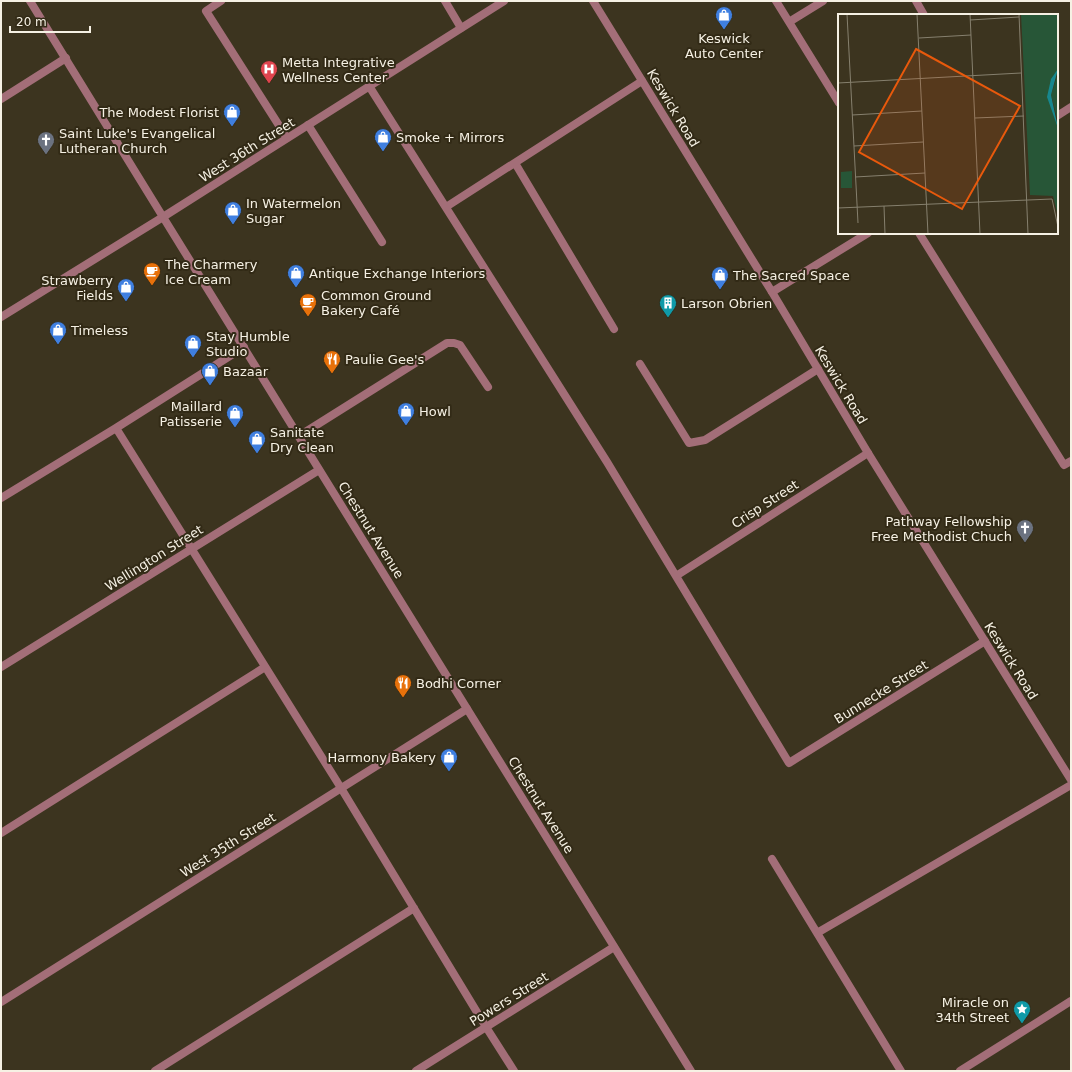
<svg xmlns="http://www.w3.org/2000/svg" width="1072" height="1072" font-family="'DejaVu Sans',sans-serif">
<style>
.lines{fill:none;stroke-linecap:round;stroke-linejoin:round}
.service{stroke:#a36e78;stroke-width:8}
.minor{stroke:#a36e78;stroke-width:8}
.tertiary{stroke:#a36e78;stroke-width:8}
.labels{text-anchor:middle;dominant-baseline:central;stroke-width:4;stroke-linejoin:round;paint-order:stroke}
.poi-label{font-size:13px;fill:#f6f1e4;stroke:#322a16;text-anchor:start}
.street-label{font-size:13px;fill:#f6f1e4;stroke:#322a16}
.inset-road{fill:none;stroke:#86806e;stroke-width:1}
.view{fill:#e8590c;fill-opacity:0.15;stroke:#e8590c;stroke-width:2}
.inset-edge{fill:none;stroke:#f6f1e4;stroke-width:2}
</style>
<rect width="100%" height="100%" fill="#3c341f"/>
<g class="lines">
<path class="service" d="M 221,1 L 206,11 L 287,138
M 445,1 L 461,28
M 776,1 L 839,103
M 916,1 L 924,15
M 789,22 L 823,1
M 369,86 L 607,462 L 789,763 L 985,641
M 1,99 L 66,58
M 308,125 L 382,242
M 515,163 L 614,329
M 446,207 L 642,81
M 919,233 L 1064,465 L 1071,461
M 640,364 L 689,443 L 705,440 L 818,369
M 116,428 L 244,347
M 299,436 L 447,343 L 454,343 L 460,345 L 488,387
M 1,498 L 116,428 L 341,788 L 486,1027 L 514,1071
M 676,576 L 868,453
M 1,833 L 265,667
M 772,859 L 901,1071
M 817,933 L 1071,785
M 155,1071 L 414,908"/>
<path class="minor" d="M 30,1 L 163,217
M 1057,116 L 1071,107
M 772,292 L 868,233
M 1,667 L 319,470
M 1,1002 L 467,709
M 416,1071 L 614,947
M 960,1071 L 1071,1001"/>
<path class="tertiary" d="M 593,1 L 772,292 L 868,453 L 1071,780
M 163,217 L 691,1071
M 1,317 L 163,217 L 504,1"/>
</g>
<defs>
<g id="shop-pin" transform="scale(0.9)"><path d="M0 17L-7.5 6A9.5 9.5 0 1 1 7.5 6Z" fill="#3f7fe0" stroke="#322a16"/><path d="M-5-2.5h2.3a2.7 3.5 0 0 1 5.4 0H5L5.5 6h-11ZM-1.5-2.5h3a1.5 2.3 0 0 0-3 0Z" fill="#fff"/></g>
<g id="hospital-pin" transform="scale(0.9)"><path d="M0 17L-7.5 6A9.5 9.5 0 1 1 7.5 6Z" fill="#e0444e" stroke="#322a16"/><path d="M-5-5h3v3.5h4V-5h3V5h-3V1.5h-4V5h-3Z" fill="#fff"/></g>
<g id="church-pin" transform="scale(0.9)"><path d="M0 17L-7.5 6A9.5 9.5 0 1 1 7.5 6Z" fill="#6b7280" stroke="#322a16"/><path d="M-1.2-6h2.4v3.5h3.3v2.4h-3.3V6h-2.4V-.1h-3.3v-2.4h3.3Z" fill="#fff"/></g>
<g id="cafe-pin" transform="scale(0.9)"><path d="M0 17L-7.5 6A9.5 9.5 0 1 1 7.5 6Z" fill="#e8710a" stroke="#322a16"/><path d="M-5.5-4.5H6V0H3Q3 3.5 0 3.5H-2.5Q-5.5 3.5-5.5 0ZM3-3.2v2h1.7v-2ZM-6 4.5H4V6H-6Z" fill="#fff"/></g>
<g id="building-pin" transform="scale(0.9)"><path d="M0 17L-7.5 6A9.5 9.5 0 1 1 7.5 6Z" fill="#0f9aa8" stroke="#322a16"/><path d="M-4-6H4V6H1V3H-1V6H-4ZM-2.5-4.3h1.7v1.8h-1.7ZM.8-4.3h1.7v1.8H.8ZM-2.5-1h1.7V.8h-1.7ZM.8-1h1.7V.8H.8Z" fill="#fff"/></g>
<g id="restaurant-pin" transform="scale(0.9)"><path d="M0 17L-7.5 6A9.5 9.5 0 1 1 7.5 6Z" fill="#e8710a" stroke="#322a16"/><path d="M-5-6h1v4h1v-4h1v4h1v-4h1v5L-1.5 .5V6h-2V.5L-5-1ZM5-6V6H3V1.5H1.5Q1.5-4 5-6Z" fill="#fff"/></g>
<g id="sight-pin" transform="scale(0.9)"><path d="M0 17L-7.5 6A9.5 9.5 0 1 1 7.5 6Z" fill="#0f9aa8" stroke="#322a16"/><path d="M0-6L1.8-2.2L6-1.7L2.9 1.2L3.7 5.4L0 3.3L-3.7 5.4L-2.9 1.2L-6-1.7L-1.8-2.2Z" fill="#fff"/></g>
</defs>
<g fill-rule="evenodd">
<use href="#shop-pin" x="724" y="15"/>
<use href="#hospital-pin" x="269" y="69"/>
<use href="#shop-pin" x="232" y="112"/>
<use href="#shop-pin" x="383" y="137"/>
<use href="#church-pin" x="46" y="140"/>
<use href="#shop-pin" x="233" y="210"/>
<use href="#cafe-pin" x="152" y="271"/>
<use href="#shop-pin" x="296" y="273"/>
<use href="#shop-pin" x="720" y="275"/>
<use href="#shop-pin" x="126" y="287"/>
<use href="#cafe-pin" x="308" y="302"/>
<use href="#building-pin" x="668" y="303"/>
<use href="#shop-pin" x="58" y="330"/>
<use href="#shop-pin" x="193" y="343"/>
<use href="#restaurant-pin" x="332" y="359"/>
<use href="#shop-pin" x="210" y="371"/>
<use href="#shop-pin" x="406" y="411"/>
<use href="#shop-pin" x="235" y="413"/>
<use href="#shop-pin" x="257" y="439"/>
<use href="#church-pin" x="1025" y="528"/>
<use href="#restaurant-pin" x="403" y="683"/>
<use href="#shop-pin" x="449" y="757"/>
<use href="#sight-pin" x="1022" y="1009"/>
</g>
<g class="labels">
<g class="poi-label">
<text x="724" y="38" text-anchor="middle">Keswick<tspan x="724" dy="15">Auto Center</tspan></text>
<text x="282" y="62">Metta Integrative<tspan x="282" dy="15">Wellness Center</tspan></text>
<text x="219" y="112" text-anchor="end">The Modest Florist</text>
<text x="59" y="133">Saint Luke's Evangelical<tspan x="59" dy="15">Lutheran Church</tspan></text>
<text x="396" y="137">Smoke + Mirrors</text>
<text x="246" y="203">In Watermelon<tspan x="246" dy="15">Sugar</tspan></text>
<text x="165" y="264">The Charmery<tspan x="165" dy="15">Ice Cream</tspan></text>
<text x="309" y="273">Antique Exchange Interiors</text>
<text x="733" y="275">The Sacred Space</text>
<text x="113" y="280" text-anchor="end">Strawberry<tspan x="113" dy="15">Fields</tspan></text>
<text x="321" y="295">Common Ground<tspan x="321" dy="15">Bakery Café</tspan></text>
<text x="681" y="303">Larson Obrien</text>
<text x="71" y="330">Timeless</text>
<text x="206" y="336">Stay Humble<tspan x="206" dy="15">Studio</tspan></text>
<text x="345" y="359">Paulie Gee's</text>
<text x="223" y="371">Bazaar</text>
<text x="222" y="406" text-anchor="end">Maillard<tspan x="222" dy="15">Patisserie</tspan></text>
<text x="419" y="411">Howl</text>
<text x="270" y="432">Sanitate<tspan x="270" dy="15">Dry Clean</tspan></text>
<text x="1012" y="521" text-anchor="end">Pathway Fellowship<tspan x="1012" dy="15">Free Methodist Chuch</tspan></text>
<text x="416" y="683">Bodhi Corner</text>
<text x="436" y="757" text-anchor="end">Harmony Bakery</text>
<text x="1009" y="1002" text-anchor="end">Miracle on<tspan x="1009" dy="15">34th Street</tspan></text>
</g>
<g class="street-label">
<text transform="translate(673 108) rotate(59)">Keswick Road</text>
<text transform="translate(247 150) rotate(-32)">West 36th Street</text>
<text transform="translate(841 385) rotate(59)">Keswick Road</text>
<text transform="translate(765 504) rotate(-33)">Crisp Street</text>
<text transform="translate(371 530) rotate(58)">Chestnut Avenue</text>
<text transform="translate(154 558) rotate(-32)">Wellington Street</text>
<text transform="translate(1011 661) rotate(58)">Keswick Road</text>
<text transform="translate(881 692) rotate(-32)">Bunnecke Street</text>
<text transform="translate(541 805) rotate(58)">Chestnut Avenue</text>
<text transform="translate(228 845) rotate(-32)">West 35th Street</text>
<text transform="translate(509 999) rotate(-32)">Powers Street</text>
</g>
</g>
<g transform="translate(838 14)">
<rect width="220" height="220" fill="#3c341f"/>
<path d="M 183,0 L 220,0 L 220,57 L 211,81 L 220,112 L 220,202 L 215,182 L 192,181 ZM 220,59 L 220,108 L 213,81 ZM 14,157 L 14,174 L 3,174 L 3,158 Z" fill="#275637"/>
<path d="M 220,55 L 213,81 L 220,114 L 209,83 L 213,65 Z" fill="#17878e"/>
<path class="inset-road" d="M 9,0 L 20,209M 79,0 L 90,220M 132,0 L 142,220M 181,0 L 190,220M 132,6 L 181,3M 81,24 L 133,21M 0,69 L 183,59M 14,101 L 84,97M 137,104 L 186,102M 16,132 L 85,128M 17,163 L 87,159M 46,192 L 47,220M 0,194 L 214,185 L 220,213"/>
<path class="view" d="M 78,35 L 182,92 L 124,195 L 21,138 Z"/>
<rect width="220" height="220" class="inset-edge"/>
</g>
<rect width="1072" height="1072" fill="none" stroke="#f6f1e4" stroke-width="4"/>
<path d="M10 26v6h80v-6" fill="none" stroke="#f6f1e4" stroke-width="2"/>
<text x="16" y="26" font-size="12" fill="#f6f1e4" stroke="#322a16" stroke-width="3" paint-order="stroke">20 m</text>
</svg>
